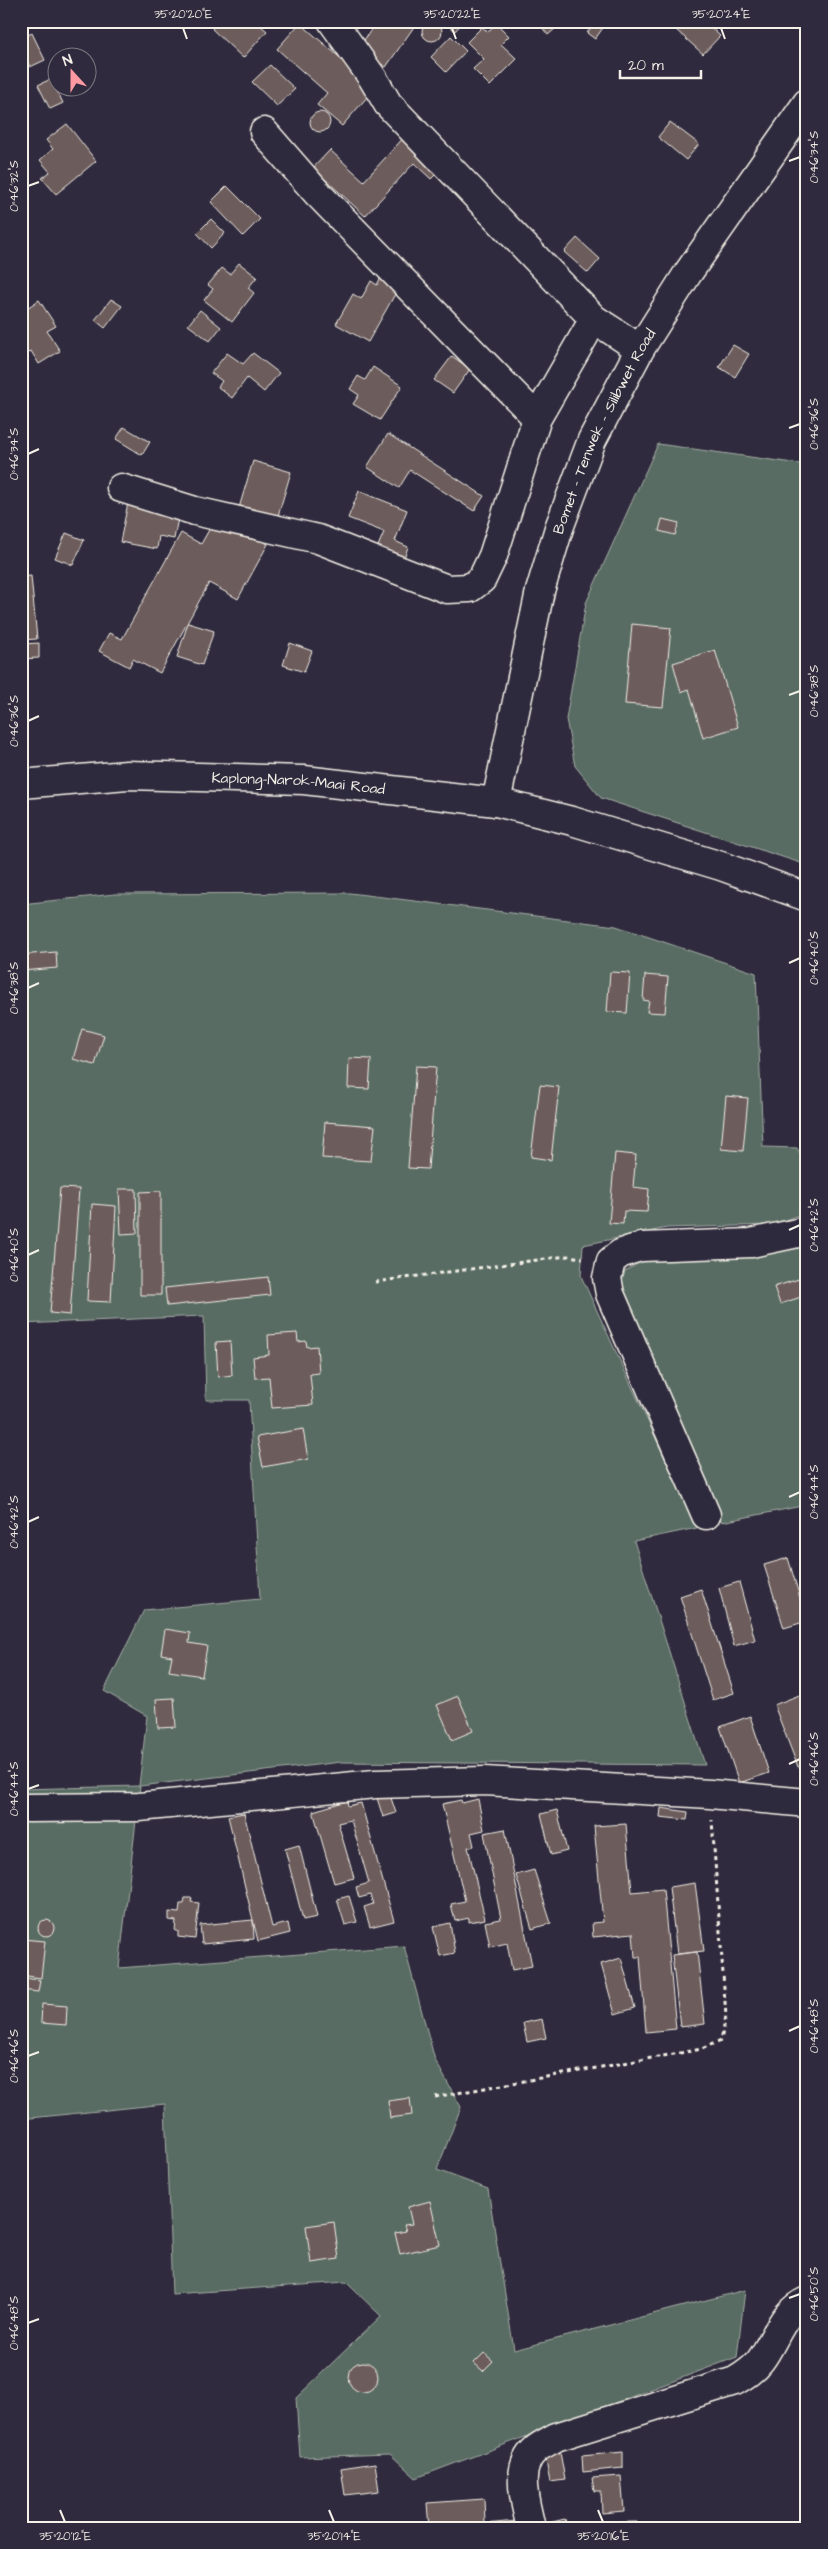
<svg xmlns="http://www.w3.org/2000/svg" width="828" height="2549" font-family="'Architects Daughter',sans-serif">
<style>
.green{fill:#596c64;stroke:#a6aea6}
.building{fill:#6d5b5b;stroke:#f4f1e8}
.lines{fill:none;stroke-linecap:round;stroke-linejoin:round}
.minor-casing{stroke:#f4f1e8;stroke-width:31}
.major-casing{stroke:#f4f1e8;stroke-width:31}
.highway-casing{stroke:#f4f1e8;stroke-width:31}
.path{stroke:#f4f1e8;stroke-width:3;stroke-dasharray:4 4;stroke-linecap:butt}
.minor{stroke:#2f2a3d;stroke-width:28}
.major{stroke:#2f2a3d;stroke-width:28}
.highway{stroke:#2f2a3d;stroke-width:28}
.ticks{fill:none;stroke:#f4f1e8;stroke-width:2}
.labels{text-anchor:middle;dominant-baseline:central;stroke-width:4.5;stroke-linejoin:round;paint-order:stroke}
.street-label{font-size:15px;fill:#f4f1e8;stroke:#2f2a3d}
.neatline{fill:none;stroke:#f4f1e8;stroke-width:2}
.ticks-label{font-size:12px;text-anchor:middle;fill:#f4f1e8}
</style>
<rect width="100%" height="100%" fill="#2f2a3d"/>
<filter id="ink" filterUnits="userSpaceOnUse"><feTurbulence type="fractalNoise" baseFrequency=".02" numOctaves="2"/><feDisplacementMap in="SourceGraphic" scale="10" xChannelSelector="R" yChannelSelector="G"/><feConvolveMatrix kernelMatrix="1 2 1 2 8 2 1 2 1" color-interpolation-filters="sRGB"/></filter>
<g filter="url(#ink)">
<path class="green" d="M 658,444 L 807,465 L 807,865 L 601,798 L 575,766 L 566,719 L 586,603 Z
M 350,893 L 616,926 L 756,973 L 763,1147 L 797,1148 L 807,1166 L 807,1212 L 771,1225 L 667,1228 L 583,1245 L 581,1276 L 697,1528 L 634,1541 L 705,1765 L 341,1762 L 140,1786 L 119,1968 L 404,1946 L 435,2060 L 461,2107 L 437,2170 L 488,2189 L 514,2350 L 745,2290 L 737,2357 L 416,2478 L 390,2454 L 300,2457 L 296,2398 L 381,2316 L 346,2282 L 172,2294 L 165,2104 L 21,2119 L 21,1789 L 139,1786 L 147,1716 L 104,1691 L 144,1610 L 260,1599 L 249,1400 L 206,1400 L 204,1316 L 21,1324 L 21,904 L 115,894 Z
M 807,1242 L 807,1505 L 722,1522 L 621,1286 L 625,1271 L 643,1261 L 759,1255 Z"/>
<path class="building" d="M422 31a10 10 0 1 1 20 0a10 10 0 1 1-20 0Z
M 219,21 L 264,21 L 260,25 L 267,31 L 243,58 L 212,29 Z
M 377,21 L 418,21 L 386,67 L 358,49 Z
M 444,21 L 464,21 L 455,31 Z
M 537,21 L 564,21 L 548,35 Z
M 596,21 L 605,25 L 595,39 L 587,33 Z
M 666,21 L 704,21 L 720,36 L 703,54 Z
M 300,23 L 375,88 L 342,126 L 317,105 L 327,93 L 277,49 Z
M 496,23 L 509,36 L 501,44 L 517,59 L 490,86 L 473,69 L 484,59 L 467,42 L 482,27 L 488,32 Z
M 32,33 L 45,60 L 30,67 L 21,48 L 21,38 Z
M 451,36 L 466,51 L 446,72 L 431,57 Z
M 270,65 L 295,89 L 277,106 L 252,82 Z
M 51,79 L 63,103 L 50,109 L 38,85 Z
M310 122a10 10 0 1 1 20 0a10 10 0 1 1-20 0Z
M 670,122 L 699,144 L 686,160 L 658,137 Z
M 67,124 L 96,161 L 56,194 L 42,178 L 50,172 L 40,160 L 53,149 L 46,140 Z
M 407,134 L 443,167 L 431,179 L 414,163 L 365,216 L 313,168 L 330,150 L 364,181 Z
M 227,186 L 260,219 L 243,236 L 211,202 Z
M 211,219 L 225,233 L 211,248 L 197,233 Z
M 577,238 L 600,259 L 588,273 L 564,252 Z
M 239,263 L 257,277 L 248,288 L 254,293 L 232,322 L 204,300 L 213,289 L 208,285 L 222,268 L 230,274 Z
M 381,277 L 399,287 L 368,342 L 336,324 L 353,294 L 361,299 L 371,281 L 377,285 Z
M 111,299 L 122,306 L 105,328 L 95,320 Z
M 39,300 L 56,326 L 47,331 L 60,351 L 39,364 L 31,351 L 21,357 L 21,312 Z
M 200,310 L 221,327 L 210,341 L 188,325 Z
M 733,345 L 749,354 L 735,377 L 719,367 Z
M 227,353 L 243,364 L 253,353 L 279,373 L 264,392 L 247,378 L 232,398 L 218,387 L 222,381 L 211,373 Z
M 452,356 L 470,369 L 453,393 L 434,380 Z
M 373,367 L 402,386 L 380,420 L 353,404 L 359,395 L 350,389 L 358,376 L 365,380 Z
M 124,427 L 150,442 L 142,455 L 116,439 Z
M 388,434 L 484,496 L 474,511 L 410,470 L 399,488 L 367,467 Z
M 253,461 L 291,472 L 277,519 L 239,508 Z
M 359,491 L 407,510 L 395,541 L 408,547 L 403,561 L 376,551 L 384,532 L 348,518 Z
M 128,503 L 179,513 L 174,539 L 159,536 L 157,549 L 120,542 Z
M 662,519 L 679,523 L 675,535 L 659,531 Z
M 214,521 L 244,537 L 246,532 L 268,544 L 238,599 L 209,583 L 160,673 L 133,659 L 129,667 L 99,651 L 109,633 L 122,639 L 181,533 L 201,544 Z
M 66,533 L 84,540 L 73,565 L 55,558 Z
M 21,553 L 24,572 L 21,573 Z
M 31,576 L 37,639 L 21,640 L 21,577 Z
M 188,623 L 214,631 L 202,665 L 177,657 Z
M 632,624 L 671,628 L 663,707 L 625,704 Z
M 39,643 L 39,658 L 21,659 L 21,644 Z
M 290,643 L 312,651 L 304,672 L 283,665 Z
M 715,650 L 738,727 L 703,738 L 689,689 L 681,692 L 673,663 Z
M 56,952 L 57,968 L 21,971 L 21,955 Z
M 610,972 L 630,973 L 627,1013 L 607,1012 Z
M 645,975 L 668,977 L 665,1013 L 647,1012 L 649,1001 L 643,1000 Z
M 82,1029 L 104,1035 L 95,1065 L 73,1059 Z
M 349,1058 L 371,1059 L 369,1089 L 348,1088 Z
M 416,1066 L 436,1067 L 428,1169 L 408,1168 Z
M 540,1085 L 559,1087 L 551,1160 L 531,1157 Z
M 726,1096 L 748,1098 L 743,1151 L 721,1149 Z
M 325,1122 L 375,1126 L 371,1161 L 322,1158 Z
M 615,1153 L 636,1155 L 633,1187 L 649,1189 L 647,1212 L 624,1211 L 623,1224 L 609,1223 Z
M 60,1188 L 79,1189 L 70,1315 L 50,1313 Z
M 119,1189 L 136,1189 L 137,1233 L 121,1234 Z
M 161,1191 L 161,1295 L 140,1295 L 140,1192 Z
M 92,1204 L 116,1206 L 111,1302 L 87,1301 Z
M 268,1277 L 270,1295 L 167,1306 L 165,1288 Z
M 805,1277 L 807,1295 L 780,1304 L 774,1287 Z
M 297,1333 L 298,1342 L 306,1341 L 307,1347 L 317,1346 L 319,1373 L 310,1374 L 313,1405 L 272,1408 L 269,1377 L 255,1378 L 253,1357 L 269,1355 L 268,1335 Z
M 230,1341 L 232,1375 L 218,1377 L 216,1342 Z
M 303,1429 L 308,1459 L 263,1467 L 257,1437 Z
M 788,1558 L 807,1621 L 784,1628 L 764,1565 Z
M 739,1582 L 755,1640 L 734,1646 L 719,1588 Z
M 701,1589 L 734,1693 L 713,1700 L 680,1596 Z
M 165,1629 L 190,1633 L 189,1643 L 207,1646 L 202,1676 L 169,1671 L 172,1656 L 161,1654 Z
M 807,1692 L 807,1764 L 798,1767 L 774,1705 Z
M 458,1696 L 473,1731 L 452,1740 L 437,1705 Z
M 174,1698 L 176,1727 L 158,1728 L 156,1699 Z
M 750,1716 L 769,1773 L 739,1783 L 720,1727 Z
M 390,1795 L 396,1813 L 383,1817 L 377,1798 Z
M 478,1799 L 484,1830 L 471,1833 L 474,1846 L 468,1847 L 485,1919 L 469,1922 L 469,1918 L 455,1921 L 451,1904 L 465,1901 L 442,1804 L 461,1800 L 462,1803 Z
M 347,1801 L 348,1806 L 361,1803 L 394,1921 L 370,1927 L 364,1907 L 373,1904 L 370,1895 L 359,1898 L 356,1887 L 369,1883 L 351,1820 L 338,1823 L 354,1878 L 334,1883 L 313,1811 Z
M 661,1808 L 688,1812 L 687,1820 L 660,1817 Z
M 557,1810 L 567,1851 L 551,1855 L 541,1814 Z
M 244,1813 L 272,1927 L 288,1923 L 290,1933 L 258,1941 L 228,1816 Z
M 626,1824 L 632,1892 L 663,1889 L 676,2029 L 646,2032 L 640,1957 L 635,1957 L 633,1933 L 593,1937 L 592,1923 L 603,1922 L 594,1826 Z
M 505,1829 L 532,1966 L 512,1970 L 507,1943 L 490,1947 L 485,1922 L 501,1919 L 484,1833 Z
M 299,1845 L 317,1917 L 303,1920 L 285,1849 Z
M 534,1870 L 551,1923 L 532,1929 L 516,1875 Z
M 695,1883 L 704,1951 L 677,1954 L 669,1887 Z
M 349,1896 L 357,1922 L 345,1925 L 337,1899 Z
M 185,1898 L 192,1898 L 191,1902 L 199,1903 L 195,1939 L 178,1937 L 178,1931 L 175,1931 L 176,1921 L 169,1920 L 169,1912 L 179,1913 L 180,1904 L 184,1904 Z
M38 1928a8 8 0 1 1 16 0a8 8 0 1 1-16 0Z
M 253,1920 L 254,1939 L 202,1944 L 200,1925 Z
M 450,1923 L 455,1953 L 440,1956 L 433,1927 Z
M 21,1939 L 45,1941 L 41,1978 L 21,1975 Z
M 697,1952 L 705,2024 L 680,2027 L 672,1955 Z
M 621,1958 L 635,2008 L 615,2014 L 601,1964 Z
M 23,1978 L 40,1980 L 38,1992 L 21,1990 Z
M 42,2004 L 67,2006 L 66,2025 L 41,2023 Z
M 542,2019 L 546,2038 L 527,2042 L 523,2023 Z
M 410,2098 L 412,2115 L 390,2118 L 388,2101 Z
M 430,2201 L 440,2245 L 400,2254 L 395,2233 L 406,2231 L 404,2225 L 412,2224 L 408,2207 Z
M 334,2222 L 339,2259 L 311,2263 L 306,2226 Z
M 484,2353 L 493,2361 L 483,2371 L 474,2363 Z
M348 2377a15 15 0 1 1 30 0a15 15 0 1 1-30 0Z
M 560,2452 L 565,2480 L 550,2482 L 545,2454 Z
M 623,2452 L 623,2468 L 583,2472 L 582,2456 Z
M 375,2463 L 379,2491 L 345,2495 L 341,2468 Z
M 621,2476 L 624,2511 L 602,2513 L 601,2491 L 594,2491 L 592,2478 Z
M 484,2499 L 485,2524 L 517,2521 L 518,2528 L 429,2528 L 427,2503 Z
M 565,2519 L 567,2528 L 549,2528 L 548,2523 Z
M 637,2522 L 637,2528 L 575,2528 L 575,2523 Z"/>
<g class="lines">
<g class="minor-casing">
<path id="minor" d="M 332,21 L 372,77 L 388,104 L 594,319 L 640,349
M 264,132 L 318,194 L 537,418
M 121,488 L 195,511 L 318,539 L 447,589 L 470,588 L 482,579 L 493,556 L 537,418 L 594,319
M 706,1515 L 610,1294 L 607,1278 L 611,1261 L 620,1254 L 630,1250 L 641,1247 L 751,1243 L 807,1231
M 28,1808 L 139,1807 L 375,1784 L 484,1781 L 710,1794 L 807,1803
M 531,2528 C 526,2504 513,2468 536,2449 C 542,2444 550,2441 556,2437 L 735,2381 C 745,2375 753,2370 760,2361 C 776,2340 781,2312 807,2301"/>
</g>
<g class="major-casing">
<g id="major">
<path id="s1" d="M 496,802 L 540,591 L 559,528 L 592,440 L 640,349 L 688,273 L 807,103"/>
</g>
</g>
<g class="highway-casing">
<g id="highway">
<path id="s2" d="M 21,784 L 127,775 L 304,780 L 496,802 L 572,821 L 721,866 L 807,897"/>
</g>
</g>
<path class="path" d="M 375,1282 L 567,1256 L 583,1258
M 435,2097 L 702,2049 L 721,2040 L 726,2016 L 712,1820"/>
<use href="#minor" class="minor"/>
<use href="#major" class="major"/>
<use href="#highway" class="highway"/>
</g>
</g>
<path class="ticks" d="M 183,28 L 187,39M 452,28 L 456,39M 721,28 L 725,39M 789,161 L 800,157M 28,186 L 39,182M 789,428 L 800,424M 28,454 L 39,449M 789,695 L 800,691M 28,721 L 39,716M 789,963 L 800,958M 28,988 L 39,983M 789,1230 L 800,1225M 28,1255 L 39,1250M 789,1497 L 800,1492M 28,1522 L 39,1517M 789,1764 L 800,1759M 28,1789 L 39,1785M 789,2031 L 800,2026M 28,2056 L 39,2052M 789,2298 L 800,2294M 28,2323 L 39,2319M 60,2510 L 65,2522M 329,2510 L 334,2522M 598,2510 L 603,2522"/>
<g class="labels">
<g class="street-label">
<text stroke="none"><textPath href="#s1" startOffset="388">Bomet - Tenwek - Silibwet Road</textPath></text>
<text stroke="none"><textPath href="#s2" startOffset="278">Kaplong-Narok-Maai Road</textPath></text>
</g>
</g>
<rect width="828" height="2549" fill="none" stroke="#2f2a3d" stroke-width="55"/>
<g transform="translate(72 72) rotate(339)"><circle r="24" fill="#2f2a3d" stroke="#7e7a81"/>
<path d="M0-4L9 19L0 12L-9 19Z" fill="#ff9aa2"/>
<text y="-8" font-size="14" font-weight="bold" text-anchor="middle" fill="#f4f1e8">N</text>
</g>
<path d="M620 70v8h81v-8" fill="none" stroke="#f4f1e8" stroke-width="2.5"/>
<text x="628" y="70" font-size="15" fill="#f4f1e8" stroke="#2f2a3d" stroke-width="4" paint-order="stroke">20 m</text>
<rect x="28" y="28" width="772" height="2494" class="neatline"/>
<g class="ticks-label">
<text x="183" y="18">35°20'20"E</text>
<text x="452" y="18">35°20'22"E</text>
<text x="721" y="18">35°20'24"E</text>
<text transform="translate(814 157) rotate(-90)" y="4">0°46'34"S</text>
<text transform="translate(14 186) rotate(-90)" y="4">0°46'32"S</text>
<text transform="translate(814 424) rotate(-90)" y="4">0°46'36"S</text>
<text transform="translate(14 454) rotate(-90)" y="4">0°46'34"S</text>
<text transform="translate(814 691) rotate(-90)" y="4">0°46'38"S</text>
<text transform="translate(14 721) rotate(-90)" y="4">0°46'36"S</text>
<text transform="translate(814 958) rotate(-90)" y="4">0°46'40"S</text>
<text transform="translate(14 988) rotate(-90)" y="4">0°46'38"S</text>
<text transform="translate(814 1225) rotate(-90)" y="4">0°46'42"S</text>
<text transform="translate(14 1255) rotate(-90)" y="4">0°46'40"S</text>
<text transform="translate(814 1492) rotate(-90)" y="4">0°46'44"S</text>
<text transform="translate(14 1522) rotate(-90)" y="4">0°46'42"S</text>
<text transform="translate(814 1759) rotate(-90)" y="4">0°46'46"S</text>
<text transform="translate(14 1789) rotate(-90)" y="4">0°46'44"S</text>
<text transform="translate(814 2026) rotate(-90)" y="4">0°46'48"S</text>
<text transform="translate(14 2056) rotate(-90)" y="4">0°46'46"S</text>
<text transform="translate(814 2294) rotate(-90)" y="4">0°46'50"S</text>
<text transform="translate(14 2323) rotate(-90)" y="4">0°46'48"S</text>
<text x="65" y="2540">35°20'12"E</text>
<text x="334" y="2540">35°20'14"E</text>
<text x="603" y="2540">35°20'16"E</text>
</g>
</svg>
